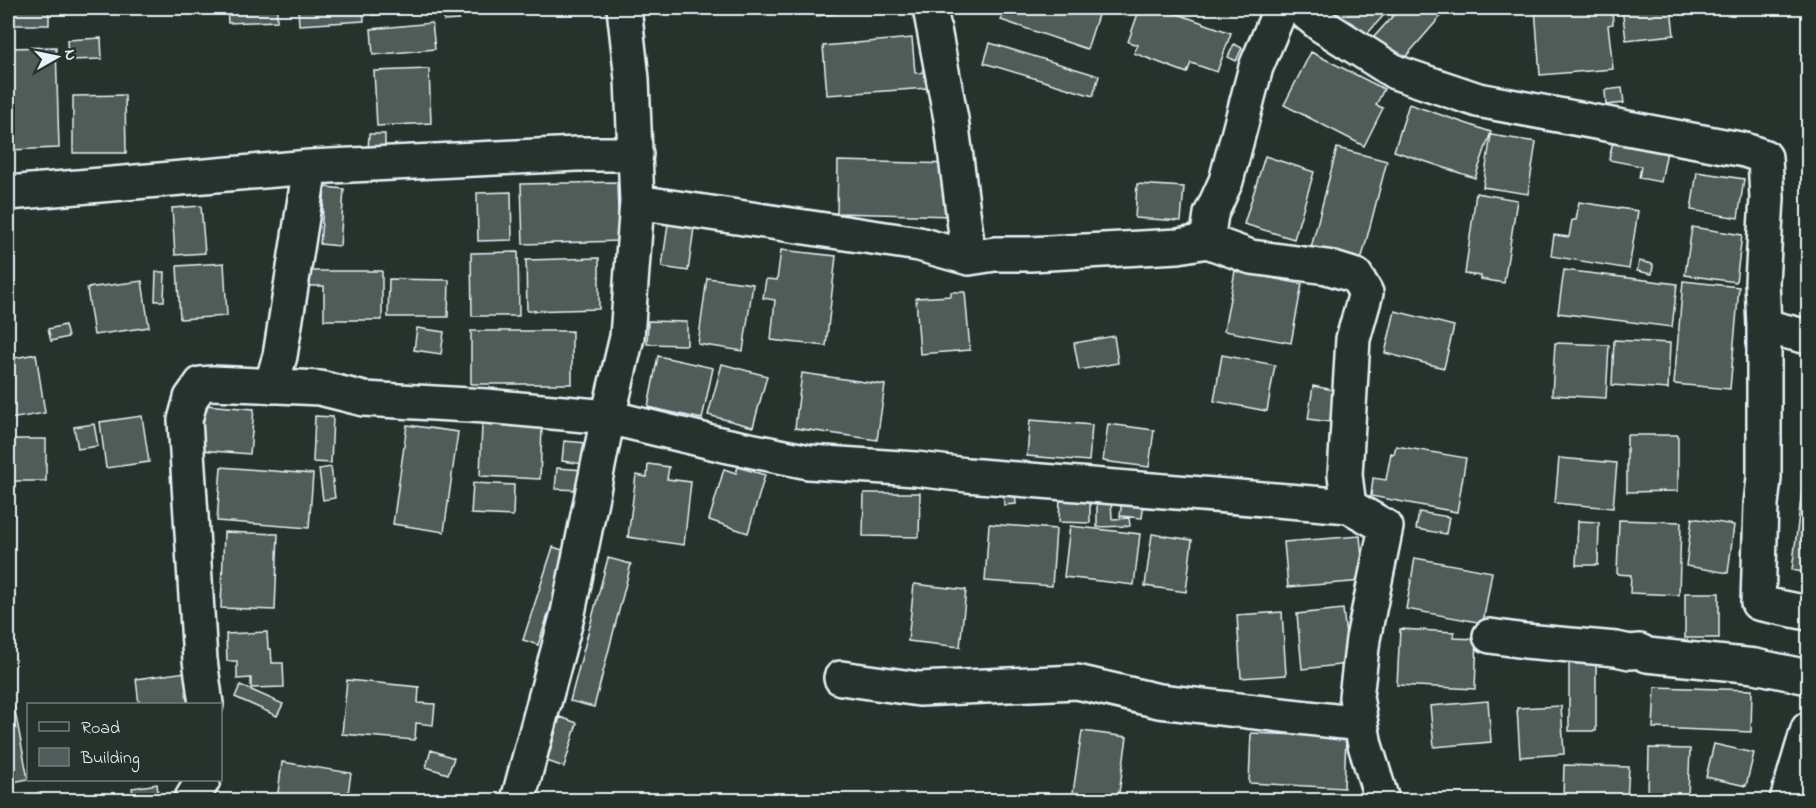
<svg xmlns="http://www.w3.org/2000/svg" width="1816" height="808" font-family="'Indie Flower',sans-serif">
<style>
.building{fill:#505c59;stroke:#e8f1f8;stroke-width:1.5}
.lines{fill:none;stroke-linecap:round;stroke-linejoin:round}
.street-casing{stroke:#e8f1f8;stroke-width:38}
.street{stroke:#26332d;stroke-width:33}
</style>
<rect width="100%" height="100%" fill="#26332d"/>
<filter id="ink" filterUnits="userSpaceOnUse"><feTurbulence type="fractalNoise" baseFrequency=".0167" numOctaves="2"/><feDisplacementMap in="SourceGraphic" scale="12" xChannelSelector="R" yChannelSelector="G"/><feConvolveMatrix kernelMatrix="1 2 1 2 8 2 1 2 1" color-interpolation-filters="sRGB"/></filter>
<g filter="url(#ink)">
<path class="building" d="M 8,8 L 49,8 L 49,25 L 8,25 Z
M 227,8 L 277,8 L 277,21 L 228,23 Z
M 298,8 L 363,8 L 364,21 L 299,25 Z
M 372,8 L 426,8 L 426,12 L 372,15 Z
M 443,8 L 459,8 L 459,20 L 444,21 Z
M 535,8 L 584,8 L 566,10 L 566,8 L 536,12 Z
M 816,8 L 879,8 L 817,16 Z
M 1005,8 L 1085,8 L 1099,12 L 1087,49 L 1001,20 Z
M 1140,8 L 1149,11 L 1150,8 L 1161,8 L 1231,33 L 1217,72 L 1191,63 L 1187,73 L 1134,53 L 1138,45 L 1128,42 Z
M 1332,8 L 1390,8 L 1360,42 L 1327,13 Z
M 1400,8 L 1431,8 L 1441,16 L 1401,62 L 1373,38 Z
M 1535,8 L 1612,8 L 1613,24 L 1608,25 L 1613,69 L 1540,75 Z
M 1622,8 L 1671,8 L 1674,35 L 1626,40 Z
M 432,23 L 435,49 L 373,55 L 371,29 Z
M 101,38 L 102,59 L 68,60 L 67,40 Z
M 912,38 L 915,73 L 927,72 L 928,88 L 827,95 L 823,46 Z
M 990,43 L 1099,76 L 1093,96 L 984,63 Z
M 1234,44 L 1242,48 L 1236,61 L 1228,57 Z
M 56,47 L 59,148 L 8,150 L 8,48 Z
M 1311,52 L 1384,89 L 1376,105 L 1383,108 L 1364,146 L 1284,105 Z
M 429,69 L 431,123 L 377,126 L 374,71 Z
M 1622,88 L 1624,103 L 1606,105 L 1605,90 Z
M 125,95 L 126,153 L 73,153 L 73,96 Z
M 1409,104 L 1491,132 L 1475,178 L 1394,151 Z
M 369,134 L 385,134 L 385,151 L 368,151 Z
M 1491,135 L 1536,142 L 1528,194 L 1483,187 Z
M 1613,141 L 1667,151 L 1661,182 L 1639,178 L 1641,166 L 1609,160 Z
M 1337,148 L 1387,161 L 1361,261 L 1311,248 Z
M 1265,156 L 1314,172 L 1294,239 L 1244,224 Z
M 838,161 L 954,164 L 953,216 L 837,213 Z
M 1697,172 L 1744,179 L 1738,218 L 1691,210 Z
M 617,182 L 619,241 L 523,244 L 521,184 Z
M 1137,184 L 1184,187 L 1181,221 L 1135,218 Z
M 325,187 L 344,189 L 340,246 L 320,244 Z
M 511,192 L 512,240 L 478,241 L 477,193 Z
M 1476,193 L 1517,200 L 1504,283 L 1481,279 L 1481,276 L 1465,274 Z
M 1579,202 L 1638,211 L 1629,269 L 1551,256 L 1554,235 L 1569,237 L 1572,220 L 1576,220 Z
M 201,206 L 205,253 L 175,255 L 172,208 Z
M 668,224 L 694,228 L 688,271 L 662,267 Z
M 1692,227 L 1742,235 L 1736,282 L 1685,275 Z
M 781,250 L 836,256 L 826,346 L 771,340 L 775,300 L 763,298 L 766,279 L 777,280 Z
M 518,252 L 519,316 L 472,316 L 471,253 Z
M 599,258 L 599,309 L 527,311 L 526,260 Z
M 1639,261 L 1653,264 L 1652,274 L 1637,271 Z
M 224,263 L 227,316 L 180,319 L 177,266 Z
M 1564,270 L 1677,284 L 1672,327 L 1558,313 Z
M 310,271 L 382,271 L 382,320 L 324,320 L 324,286 L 310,286 Z
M 1235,271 L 1302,284 L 1291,343 L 1224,331 Z
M 156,272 L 165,272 L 164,301 L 155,301 Z
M 707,278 L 753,284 L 743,351 L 698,344 Z
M 389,279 L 449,280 L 448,317 L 388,317 Z
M 142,281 L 149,327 L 94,335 L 87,288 Z
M 1683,281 L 1739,287 L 1730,389 L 1674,384 Z
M 951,292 L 965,292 L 970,350 L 920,354 L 916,298 L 951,296 Z
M 8,295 L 12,347 L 8,347 Z
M 1395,311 L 1454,326 L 1444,368 L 1385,353 Z
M 648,321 L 687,322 L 687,345 L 647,344 Z
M 65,325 L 68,337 L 51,341 L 48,329 Z
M 417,328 L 444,332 L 441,354 L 414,350 Z
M 471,331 L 572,331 L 572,384 L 471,384 Z
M 1114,336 L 1118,363 L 1079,370 L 1074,343 Z
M 1614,340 L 1670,343 L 1668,389 L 1612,385 Z
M 1555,343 L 1609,345 L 1606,398 L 1552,395 Z
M 36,354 L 45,413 L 10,419 L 8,404 L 8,369 L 11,369 L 9,359 Z
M 1222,355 L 1275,365 L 1267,411 L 1214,401 Z
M 658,356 L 713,368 L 702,419 L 648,407 Z
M 722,364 L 767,376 L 753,427 L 708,415 Z
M 802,373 L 885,385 L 877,440 L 795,428 Z
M 1313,386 L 1334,390 L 1330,422 L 1308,419 Z
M 204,405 L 254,409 L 250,454 L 200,450 Z
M 142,416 L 149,462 L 106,468 L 100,422 Z
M 315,416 L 333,417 L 331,463 L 313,462 Z
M 1030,420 L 1092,425 L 1089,461 L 1027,456 Z
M 94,424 L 98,446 L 78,449 L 74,427 Z
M 482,424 L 542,427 L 540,479 L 480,476 Z
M 1108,424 L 1154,430 L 1149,467 L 1103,461 Z
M 407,425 L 458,432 L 444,532 L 393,524 Z
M 1627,435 L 1678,435 L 1678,491 L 1627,492 Z
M 8,439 L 46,439 L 46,481 L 8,481 Z
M 564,441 L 586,443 L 584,464 L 562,461 Z
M 1396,446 L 1466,458 L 1457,512 L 1371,496 L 1373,478 L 1386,480 L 1391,453 L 1394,454 Z
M 1559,458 L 1617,463 L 1613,508 L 1555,503 Z
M 648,464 L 669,467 L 667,479 L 691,482 L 684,545 L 628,537 L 636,475 L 647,477 Z
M 221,467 L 313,474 L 309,528 L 217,521 Z
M 331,467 L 335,498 L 323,500 L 319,469 Z
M 738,467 L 765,475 L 748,533 L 709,520 L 724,469 L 736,473 Z
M 557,468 L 585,470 L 583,490 L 555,489 Z
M 1804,475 L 1808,476 L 1808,573 L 1792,570 Z
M 473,483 L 514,485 L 513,516 L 471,514 Z
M 1015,489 L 1016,504 L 1004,505 L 1003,490 Z
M 864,493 L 920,493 L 919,537 L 863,536 Z
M 1060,496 L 1090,497 L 1090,523 L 1059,522 Z
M 1111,500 L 1112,519 L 1129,518 L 1130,526 L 1097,527 L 1097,501 Z
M 1122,500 L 1144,501 L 1142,518 L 1120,516 Z
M 1419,512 L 1449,517 L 1446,534 L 1416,529 Z
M 1692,518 L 1734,525 L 1728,573 L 1686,566 Z
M 1619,520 L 1681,522 L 1679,595 L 1630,593 L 1631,575 L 1617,574 Z
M 1578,521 L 1599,522 L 1598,565 L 1576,565 Z
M 989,524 L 1056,529 L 1052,586 L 985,581 Z
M 1070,526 L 1140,534 L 1134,585 L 1064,577 Z
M 224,532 L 278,534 L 275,610 L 221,608 Z
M 1152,534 L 1192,540 L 1186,592 L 1145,586 Z
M 1360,536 L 1364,581 L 1288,587 L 1284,542 Z
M 553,547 L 569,552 L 538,645 L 523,640 Z
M 608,558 L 631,564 L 594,707 L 570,701 Z
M 1415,558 L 1492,572 L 1483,623 L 1406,609 Z
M 914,584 L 966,590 L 960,647 L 908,641 Z
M 1685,593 L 1719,593 L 1719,638 L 1685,638 Z
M 1343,609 L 1349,664 L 1302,669 L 1297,614 Z
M 1282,612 L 1286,675 L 1241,678 L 1237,615 Z
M 1400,629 L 1454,632 L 1453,638 L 1477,639 L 1475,689 L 1397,685 Z
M 267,632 L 268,649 L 271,649 L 272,663 L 283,663 L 284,687 L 251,688 L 251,678 L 237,679 L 237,661 L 227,661 L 226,634 Z
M 1569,653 L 1596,654 L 1596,731 L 1569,731 Z
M 186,672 L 191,704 L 139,704 L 136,679 Z
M 347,680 L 419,687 L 418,703 L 435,704 L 433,725 L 416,723 L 415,740 L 342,734 Z
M 240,685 L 283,704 L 277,716 L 235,697 Z
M 1655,687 L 1752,690 L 1751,732 L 1653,728 Z
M 1488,701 L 1491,742 L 1434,747 L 1430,706 Z
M 14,706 L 28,779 L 8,783 L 8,707 Z
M 1561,706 L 1564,754 L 1520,757 L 1517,708 Z
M 560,717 L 577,723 L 564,767 L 547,761 Z
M 1082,731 L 1127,737 L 1118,800 L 1072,800 Z
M 1251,733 L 1346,737 L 1344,788 L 1249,783 Z
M 1714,744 L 1754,753 L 1746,786 L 1706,777 Z
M 1649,748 L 1690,749 L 1688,797 L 1648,796 Z
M 431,750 L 454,758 L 448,774 L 426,767 Z
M 282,762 L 351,773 L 347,800 L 277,800 Z
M 1564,765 L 1629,767 L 1627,800 L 1563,798 Z
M 157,784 L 159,800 L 134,800 L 132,788 Z
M 381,796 L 438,798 L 438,800 L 381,800 Z"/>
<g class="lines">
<g class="street-casing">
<path id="street" d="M 930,8 L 951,119 L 969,258
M 1300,8 L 1321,25 L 1395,72 L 1478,100 L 1745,150 L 1765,157 L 1767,198 L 1762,282 L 1764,326 L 1764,478 L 1761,504 L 1758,603 L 1808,613
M 8,193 L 310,167 L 577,154 L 636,154
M 637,202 L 919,244 L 969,258 L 995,254 L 1030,254 L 1178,246 L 1207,241 L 1211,214 L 1226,181 L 1256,67 L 1281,8
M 1207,241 L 1251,257 L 1327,267 L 1356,276 L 1366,293 L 1353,339 L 1345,475 L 1349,506 L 1386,527 L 1363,639 L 1356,697 L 1365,745 L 1382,800
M 1764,326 L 1808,337
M 271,386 L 280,356 L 310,167
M 1490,636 L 1525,641 L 1616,649 L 1630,652 L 1640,651 L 1647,655 L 1755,666 L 1808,677
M 841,678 L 919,689 L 1077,682 L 1159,701 L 1361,724
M 206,704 L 200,660 L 185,420 L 191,398 L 201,384 L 213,383 L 320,388 L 364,399 L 486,406 L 608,417 L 724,445 L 809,462 L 916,469 L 967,475 L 1349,506
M 191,800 L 203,780
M 518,800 L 568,613 L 608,417 L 627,337 L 637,202 L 632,79 L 624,8
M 1787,800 L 1808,729"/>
</g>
<use href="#street" class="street"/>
</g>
</g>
<rect width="1816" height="808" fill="none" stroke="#26332d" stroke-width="30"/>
<rect x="15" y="15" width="1786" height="778" fill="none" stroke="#e8f1f8" stroke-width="2" filter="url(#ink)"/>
<rect x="27" y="703" width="195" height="78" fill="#26332d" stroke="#747f7e" stroke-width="1.5"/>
<rect x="39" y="722" width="30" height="9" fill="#26332d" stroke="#747f7e" stroke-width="1.5"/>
<text x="81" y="733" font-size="18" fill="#e8f1f8">Road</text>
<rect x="39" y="748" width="30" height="18" fill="#505c59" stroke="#747f7e" stroke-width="1.5"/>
<text x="81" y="763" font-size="18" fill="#e8f1f8">Building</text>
<g transform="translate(57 57) rotate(81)" stroke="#26332d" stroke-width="4.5" paint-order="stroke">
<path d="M0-4.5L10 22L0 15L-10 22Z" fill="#e8f1f8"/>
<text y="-9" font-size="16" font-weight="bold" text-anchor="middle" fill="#e8f1f8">N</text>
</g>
</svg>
